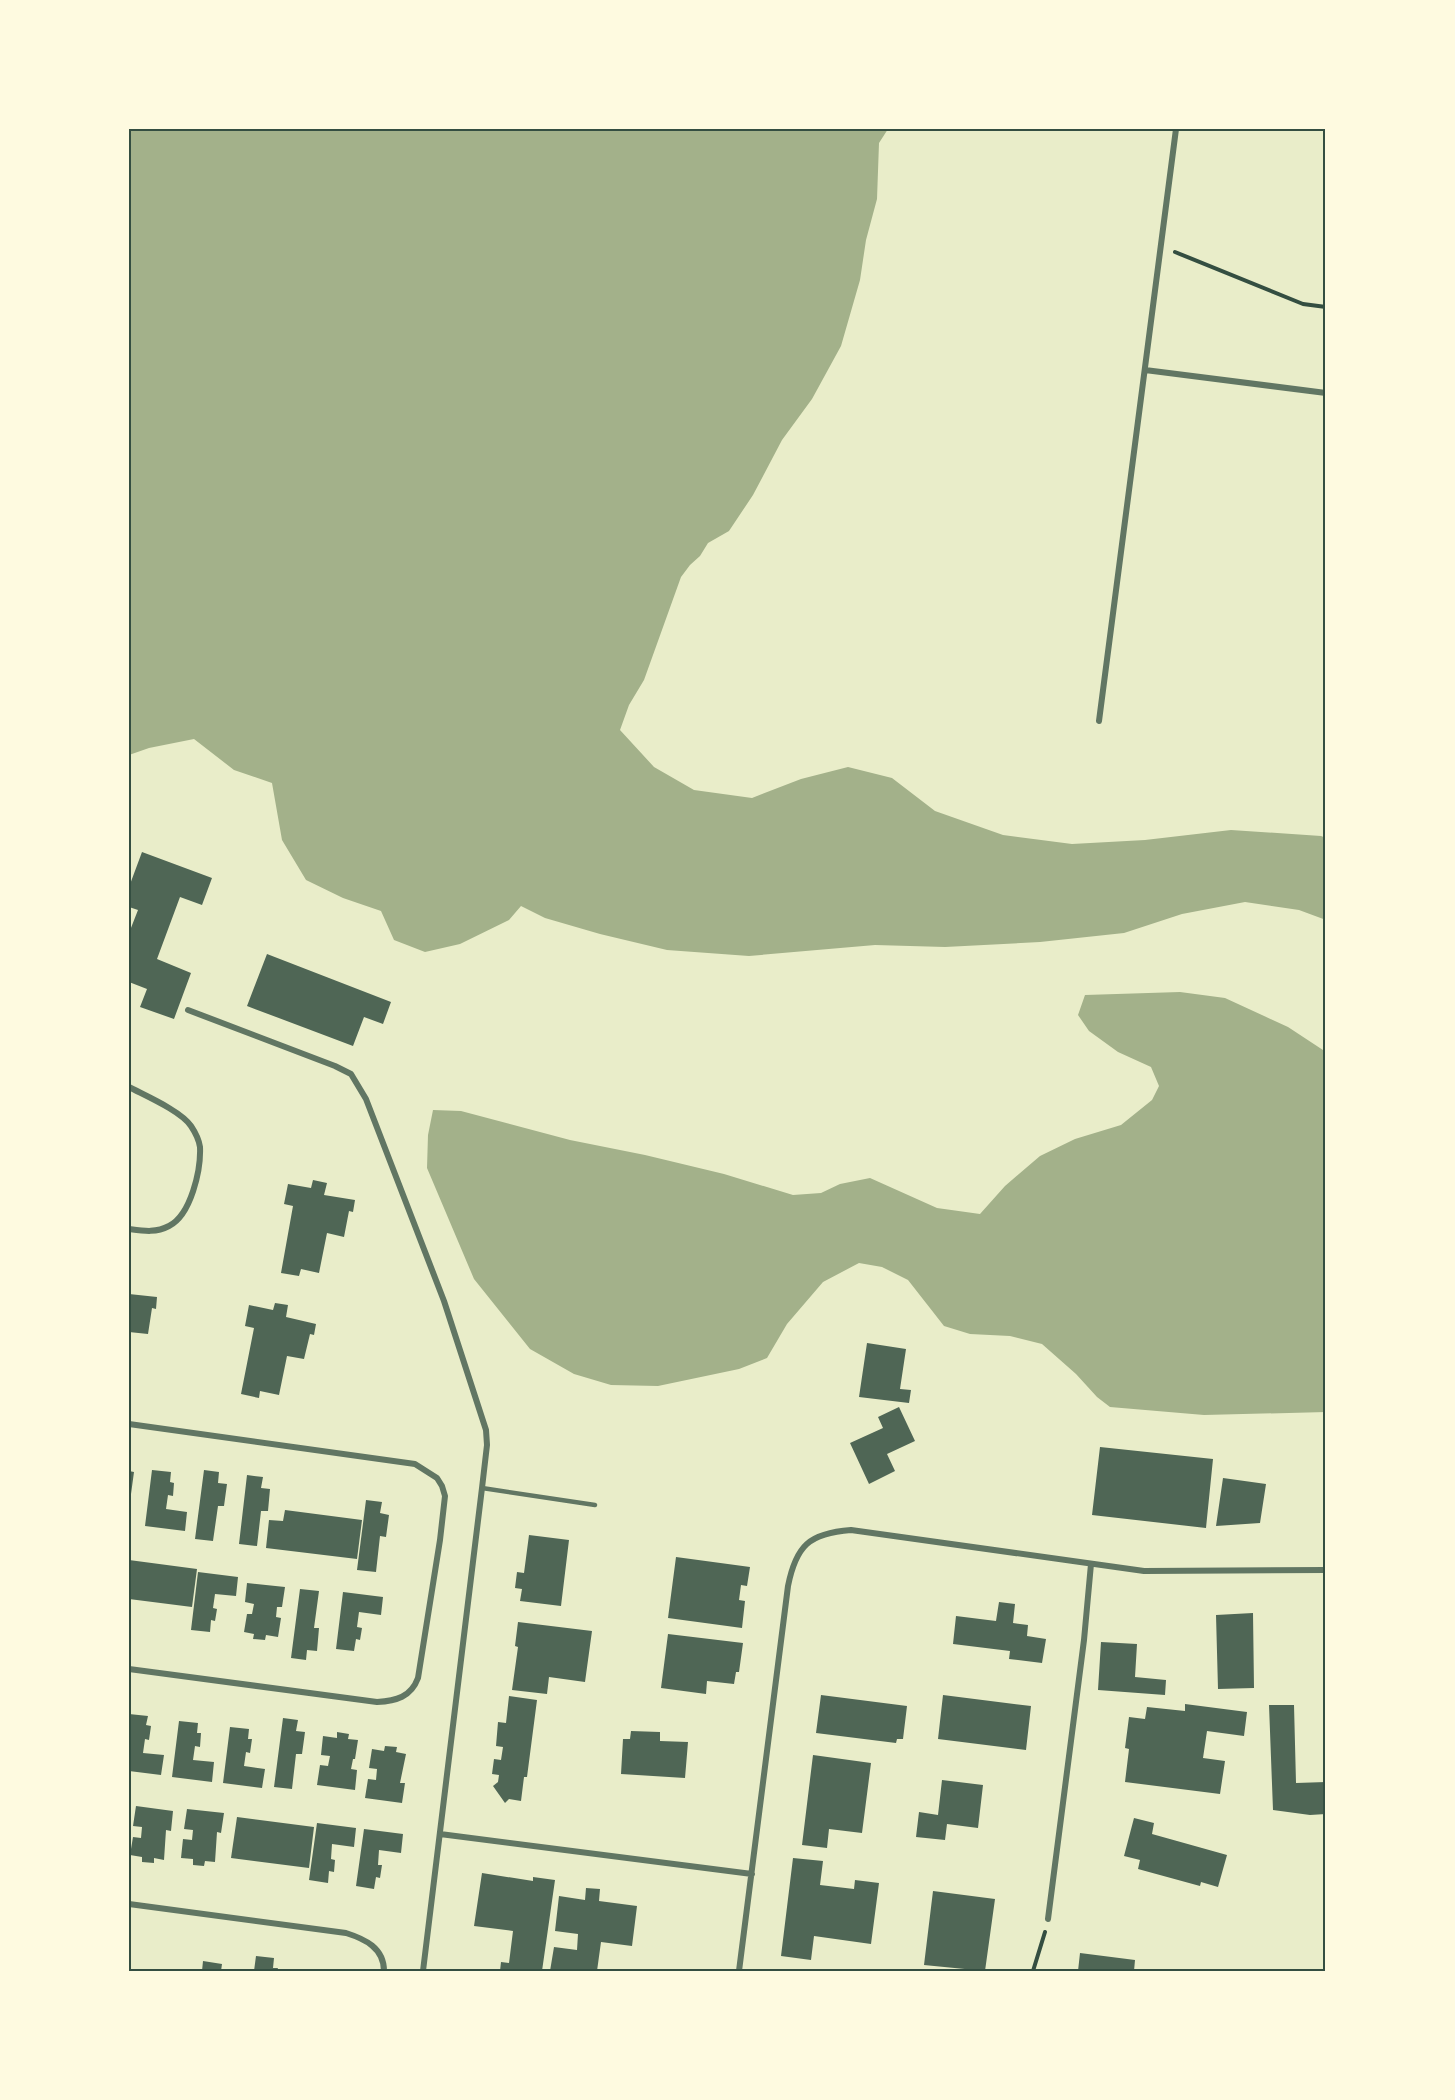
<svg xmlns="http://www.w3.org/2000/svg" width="1455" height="2100" font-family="Raleway,sans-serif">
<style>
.water{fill:#a3b18a}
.building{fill:#4f6655}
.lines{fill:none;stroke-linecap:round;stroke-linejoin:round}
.path{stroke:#344e41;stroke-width:4}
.service{stroke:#617663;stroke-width:4.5}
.minor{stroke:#617663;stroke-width:6}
.neatline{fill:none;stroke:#344e41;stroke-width:2}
</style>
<rect width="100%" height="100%" fill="#e9edc9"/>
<path class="water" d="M 129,129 L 888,129 L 879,143 L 877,199 L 866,240 L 860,280 L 841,346 L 812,399 L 782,440 L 753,495 L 729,531 L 708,543 L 700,556 L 690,565 L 681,577 L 644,680 L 629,705 L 620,730 L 654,767 L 694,790 L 752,798 L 801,779 L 848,767 L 892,778 L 935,811 L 1003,835 L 1072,844 L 1145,840 L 1231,830 L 1321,836 L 1326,838 L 1326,920 L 1299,910 L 1245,902 L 1182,914 L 1124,933 L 1040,942 L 945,947 L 875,945 L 749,956 L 667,950 L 600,934 L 545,918 L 521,906 L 509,920 L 460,944 L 425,952 L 394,940 L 381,911 L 343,898 L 306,880 L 282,840 L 272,783 L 234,770 L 194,739 L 149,748 L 129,755 Z
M 1180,992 L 1225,998 L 1288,1027 L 1326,1052 L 1326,1412 L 1204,1415 L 1110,1407 L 1097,1397 L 1076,1374 L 1042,1344 L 1010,1336 L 970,1334 L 944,1326 L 908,1280 L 882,1267 L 859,1263 L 823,1282 L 787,1324 L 767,1358 L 739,1369 L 658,1386 L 611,1385 L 574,1374 L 530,1349 L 474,1279 L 427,1168 L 428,1135 L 433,1110 L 461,1111 L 570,1140 L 645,1155 L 724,1174 L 793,1195 L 821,1193 L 840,1184 L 870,1178 L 937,1208 L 980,1214 L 1005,1186 L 1040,1156 L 1075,1139 L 1121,1125 L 1152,1100 L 1159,1086 L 1151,1067 L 1118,1052 L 1089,1031 L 1078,1015 L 1085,995 Z"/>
<path class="building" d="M 142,852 L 212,878 L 202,905 L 180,897 L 157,959 L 191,973 L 174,1019 L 140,1007 L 147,989 L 129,982 L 129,933 L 138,910 L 129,907 L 129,887 Z
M 267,954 L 391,1002 L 383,1024 L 364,1017 L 353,1046 L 247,1006 Z
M 313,1180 L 327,1183 L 324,1195 L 355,1200 L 353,1212 L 349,1211 L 344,1237 L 327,1233 L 319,1273 L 301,1269 L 299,1276 L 281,1273 L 293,1206 L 284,1204 L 288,1184 L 311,1188 Z
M 129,1294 L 157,1297 L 156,1309 L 152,1308 L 148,1334 L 129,1332 Z
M 275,1303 L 288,1305 L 286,1317 L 316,1324 L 314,1335 L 310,1334 L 304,1359 L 287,1356 L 279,1395 L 260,1391 L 259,1398 L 241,1394 L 254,1328 L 245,1326 L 249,1305 L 273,1310 Z
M 867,1343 L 906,1349 L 900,1389 L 911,1390 L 909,1403 L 859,1397 Z
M 899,1407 L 915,1441 L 887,1454 L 895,1471 L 869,1484 L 850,1443 L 883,1428 L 878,1417 Z
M 1100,1447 L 1213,1459 L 1206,1528 L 1092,1515 Z
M 152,1470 L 171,1472 L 170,1482 L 174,1483 L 173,1496 L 168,1495 L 166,1509 L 187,1512 L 185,1531 L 145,1526 Z
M 204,1470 L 219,1472 L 218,1483 L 227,1484 L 224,1506 L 218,1506 L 213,1541 L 195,1539 Z
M 129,1471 L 134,1472 L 131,1494 L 129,1494 Z
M 247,1475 L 263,1477 L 261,1488 L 270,1489 L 268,1511 L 261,1511 L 257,1546 L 239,1544 Z
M 1223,1478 L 1266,1484 L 1260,1523 L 1216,1526 Z
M 366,1500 L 382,1502 L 380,1513 L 389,1515 L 386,1537 L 380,1536 L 376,1572 L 357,1570 Z
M 285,1510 L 362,1520 L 357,1559 L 266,1548 L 269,1520 L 283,1521 Z
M 529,1535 L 569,1540 L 561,1606 L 520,1601 L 522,1589 L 515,1588 L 517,1572 L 524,1573 Z
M 676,1557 L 750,1567 L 747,1586 L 741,1585 L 739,1600 L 745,1601 L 742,1628 L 668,1618 Z
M 129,1560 L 197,1569 L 192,1607 L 129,1599 Z
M 198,1572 L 238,1577 L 236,1596 L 215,1594 L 213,1608 L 217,1609 L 215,1621 L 211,1620 L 210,1632 L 191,1630 Z
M 247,1583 L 285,1587 L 282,1607 L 277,1607 L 276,1617 L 281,1618 L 278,1637 L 266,1635 L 265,1640 L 253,1639 L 254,1634 L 244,1632 L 247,1614 L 252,1614 L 254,1604 L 245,1602 Z
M 300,1589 L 319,1591 L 314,1628 L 319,1628 L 317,1651 L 307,1650 L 306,1660 L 291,1658 Z
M 343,1592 L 383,1597 L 381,1615 L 359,1612 L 357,1627 L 362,1628 L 360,1640 L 356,1639 L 354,1651 L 336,1649 Z
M 999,1602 L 1015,1604 L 1013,1623 L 1028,1625 L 1027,1636 L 1046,1639 L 1042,1663 L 1009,1659 L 1010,1651 L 953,1644 L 956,1616 L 996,1621 Z
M 1253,1613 L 1254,1688 L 1218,1689 L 1216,1615 Z
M 518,1622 L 592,1631 L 585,1682 L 549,1677 L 547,1694 L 512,1690 L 518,1647 L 515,1646 Z
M 668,1634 L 743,1643 L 739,1672 L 736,1672 L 734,1684 L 707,1681 L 706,1694 L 661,1688 Z
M 1101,1642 L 1137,1644 L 1135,1677 L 1166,1680 L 1165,1695 L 1098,1690 Z
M 821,1695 L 907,1706 L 903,1739 L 897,1739 L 896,1743 L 816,1733 Z
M 943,1695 L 1031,1706 L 1026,1750 L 938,1739 Z
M 509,1696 L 537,1700 L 527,1777 L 524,1777 L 521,1801 L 509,1799 L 505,1803 L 493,1786 L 498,1782 L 499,1775 L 492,1774 L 494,1759 L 501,1760 L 503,1747 L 496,1746 L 498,1722 L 506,1723 Z
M 1185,1704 L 1247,1712 L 1244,1736 L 1207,1731 L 1203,1758 L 1225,1761 L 1220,1794 L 1125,1782 L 1129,1749 L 1125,1748 L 1129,1717 L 1145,1719 L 1147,1707 L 1185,1711 Z
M 1269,1705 L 1294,1705 L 1296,1783 L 1326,1782 L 1326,1814 L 1310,1815 L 1273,1810 Z
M 129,1714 L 148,1716 L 146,1725 L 151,1726 L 149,1740 L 145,1739 L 143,1753 L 164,1755 L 161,1775 L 129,1771 Z
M 283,1718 L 298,1720 L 296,1731 L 305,1732 L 302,1754 L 296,1754 L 292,1789 L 274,1787 Z
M 179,1721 L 198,1723 L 197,1733 L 201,1733 L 200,1747 L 195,1746 L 193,1760 L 214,1762 L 212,1782 L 172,1777 Z
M 230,1727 L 249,1729 L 248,1739 L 252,1739 L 250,1753 L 246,1752 L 244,1766 L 265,1769 L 262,1788 L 223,1783 Z
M 631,1731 L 660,1732 L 660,1741 L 688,1742 L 685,1778 L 621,1774 L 623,1739 L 630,1739 Z
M 337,1732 L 349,1734 L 348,1739 L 358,1740 L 355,1759 L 353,1759 L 351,1769 L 357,1770 L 355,1790 L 317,1785 L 320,1765 L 328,1766 L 330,1756 L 321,1755 L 323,1736 L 337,1738 Z
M 385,1746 L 397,1747 L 396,1752 L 406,1754 L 400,1783 L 405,1783 L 402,1803 L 365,1798 L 368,1779 L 376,1780 L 377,1769 L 369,1768 L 372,1749 L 384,1751 Z
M 813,1755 L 871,1763 L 862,1833 L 829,1829 L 827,1848 L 802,1845 Z
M 942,1780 L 983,1785 L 978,1828 L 947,1824 L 945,1840 L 916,1837 L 919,1812 L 938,1815 Z
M 136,1806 L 173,1811 L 171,1831 L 166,1830 L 164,1860 L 154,1858 L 154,1863 L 142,1862 L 142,1857 L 130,1855 L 133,1837 L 141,1838 L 142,1827 L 133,1826 Z
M 187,1809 L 224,1813 L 221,1833 L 217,1832 L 215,1862 L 205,1861 L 204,1866 L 193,1865 L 193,1859 L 181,1858 L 183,1839 L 192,1840 L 193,1830 L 184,1829 Z
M 237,1817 L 314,1827 L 309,1868 L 231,1858 Z
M 1134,1818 L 1154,1823 L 1152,1834 L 1227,1855 L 1218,1887 L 1201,1882 L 1200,1886 L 1138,1869 L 1140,1860 L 1124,1856 Z
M 317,1823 L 356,1828 L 354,1847 L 332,1844 L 331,1859 L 335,1860 L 334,1872 L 329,1871 L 328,1883 L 309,1880 Z
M 364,1829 L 403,1834 L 401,1853 L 379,1850 L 378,1865 L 382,1865 L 380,1878 L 376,1877 L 374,1889 L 356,1886 Z
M 793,1858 L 823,1861 L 820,1885 L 854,1889 L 855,1880 L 879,1883 L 871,1944 L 814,1936 L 811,1960 L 781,1956 Z
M 482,1873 L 533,1881 L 533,1877 L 555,1880 L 542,1971 L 500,1971 L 501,1962 L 509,1963 L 513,1931 L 474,1926 Z
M 586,1888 L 600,1889 L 599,1901 L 637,1906 L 632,1946 L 601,1942 L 597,1971 L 550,1971 L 554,1947 L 577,1950 L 578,1934 L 555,1931 L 559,1896 L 585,1900 Z
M 933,1891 L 995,1899 L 985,1971 L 924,1965 Z
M 1080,1953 L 1135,1960 L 1134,1971 L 1078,1971 Z
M 256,1956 L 274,1958 L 273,1968 L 278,1968 L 277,1971 L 254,1971 Z
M 203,1961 L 222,1964 L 221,1971 L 202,1971 Z"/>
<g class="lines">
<path class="path" d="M 1175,252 L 1303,304 L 1326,307
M 1033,1971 L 1045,1932"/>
<path class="service" d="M 482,1488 L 595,1505"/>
<path class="minor" d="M 1145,370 L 1326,393
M 1099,721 L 1176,129
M 188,1010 L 335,1066 L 351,1074 L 366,1099 L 444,1301 L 486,1430 L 487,1445 L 482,1488 L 423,1971
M 129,1087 C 146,1096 181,1111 191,1126 C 195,1132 199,1140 200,1147 C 201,1170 191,1215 169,1226 C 156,1233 144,1231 129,1229
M 129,1424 L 415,1464 L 437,1478 L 442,1486 L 445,1496 L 440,1540 L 418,1678 C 411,1697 396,1701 377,1702 L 129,1669
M 440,1834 L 752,1874
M 129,1904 L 346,1933 C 365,1939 384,1948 384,1971
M 1048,1919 L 1084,1640 L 1091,1564
M 739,1971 L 788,1586 C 796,1546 809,1533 851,1530 L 1144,1571 L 1326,1570"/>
</g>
<rect width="1455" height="2100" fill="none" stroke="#fefae0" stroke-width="261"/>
<rect x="130" y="130" width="1194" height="1840" class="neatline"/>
</svg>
